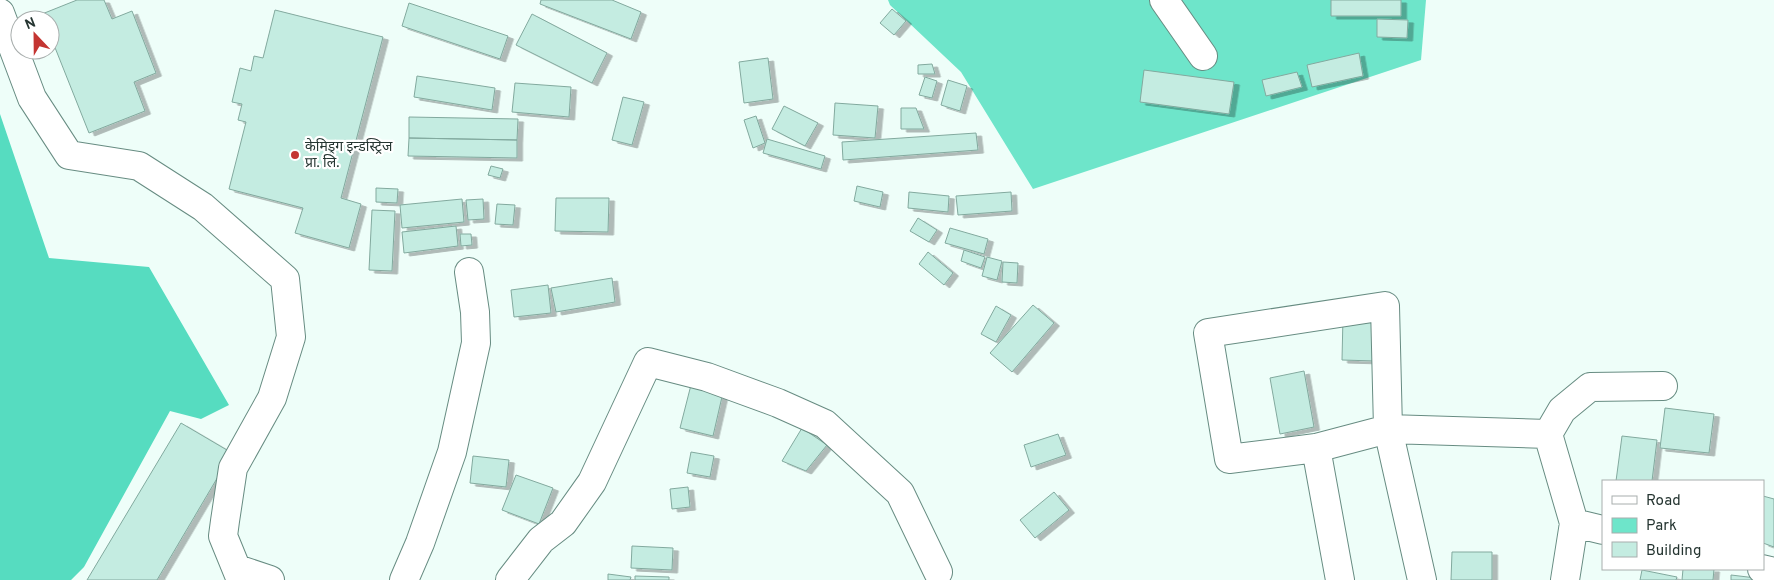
<svg xmlns="http://www.w3.org/2000/svg" width="1774" height="580" font-family="Overpass,'Noto Sans Devanagari',sans-serif">
<style>
.green{fill:#6ee5ca}
.forest{fill:#56dcc0}
.building{fill:#c4ece1;stroke:#82a99e;filter:url(#shadow)}
.lines{fill:none;stroke-linecap:round;stroke-linejoin:round}
.minor-casing{stroke:#678c82;stroke-width:30}
.minor{stroke:#fff;stroke-width:28}
.poi-dot{fill:#c43532;stroke:#fff;stroke-width:2}
.labels{text-anchor:middle;dominant-baseline:central;stroke-width:4.5;stroke-linejoin:round;paint-order:stroke}
.poi-label{font-size:14px;fill:#253531;stroke:#fff;text-anchor:start}
</style>
<defs>
<filter id="shadow"><feDropShadow dx="5.5" dy="3" stdDeviation="0" flood-color="#0004"/></filter>
</defs>
<rect width="100%" height="100%" fill="#eefef9"/>
<path class="green" d="M 888,0 L 1426,0 L 1421,60 L 1033,189 L 961,72 L 890,5 Z"/>
<path class="forest" d="M 0,114 L 49,258 L 149,267 L 229,405 L 201,419 L 170,411 L 84,567 L 71,580 L 0,580 Z"/>
<path class="building" d="M 77,0 L 104,0 L 112,19 L 132,11 L 156,73 L 134,82 L 145,111 L 89,133 L 50,35 L 50,20 L 44,20 L 42,14 Z
M 541,0 L 612,0 L 641,12 L 631,39 L 540,4 Z
M 1331,0 L 1401,0 L 1401,16 L 1331,16 Z
M 409,3 L 508,36 L 500,59 L 402,26 Z
M 892,9 L 906,21 L 894,35 L 880,23 Z
M 275,10 L 383,37 L 341,198 L 361,204 L 349,248 L 295,233 L 303,208 L 229,189 L 246,122 L 238,120 L 242,104 L 232,102 L 240,68 L 251,71 L 254,56 L 263,58 Z
M 532,14 L 607,53 L 592,83 L 516,45 Z
M 1377,19 L 1408,20 L 1407,38 L 1377,37 Z
M 1359,53 L 1363,76 L 1312,87 L 1307,65 Z
M 768,58 L 773,99 L 744,103 L 739,62 Z
M 932,64 L 935,74 L 918,74 L 918,65 Z
M 1144,70 L 1234,82 L 1229,114 L 1140,102 Z
M 1297,72 L 1302,87 L 1266,96 L 1262,80 Z
M 417,76 L 495,88 L 492,110 L 414,97 Z
M 925,77 L 937,81 L 932,98 L 919,95 Z
M 948,80 L 967,86 L 960,111 L 941,105 Z
M 515,83 L 571,87 L 569,117 L 512,112 Z
M 623,97 L 644,102 L 632,145 L 612,140 Z
M 835,103 L 878,106 L 875,138 L 833,135 Z
M 784,106 L 818,123 L 805,146 L 772,129 Z
M 901,108 L 916,108 L 924,129 L 901,129 Z
M 756,116 L 765,143 L 753,148 L 744,120 Z
M 409,117 L 518,119 L 517,140 L 409,138 Z
M 976,133 L 978,150 L 843,160 L 842,142 Z
M 409,138 L 517,140 L 517,158 L 408,156 Z
M 767,139 L 825,156 L 821,169 L 763,153 Z
M 491,166 L 503,169 L 500,178 L 488,175 Z
M 857,186 L 883,192 L 880,207 L 854,201 Z
M 376,188 L 398,189 L 397,203 L 376,202 Z
M 909,192 L 949,196 L 948,212 L 908,208 Z
M 1011,192 L 1012,211 L 958,215 L 956,196 Z
M 556,198 L 609,198 L 608,232 L 555,231 Z
M 462,199 L 464,222 L 402,228 L 400,205 Z
M 483,199 L 484,219 L 468,220 L 466,200 Z
M 497,204 L 515,205 L 513,225 L 495,224 Z
M 372,210 L 395,211 L 392,271 L 369,270 Z
M 918,218 L 937,230 L 929,242 L 910,231 Z
M 456,226 L 458,246 L 404,253 L 402,232 Z
M 950,228 L 988,239 L 984,254 L 945,243 Z
M 460,234 L 471,234 L 472,245 L 461,246 Z
M 964,250 L 985,257 L 981,268 L 961,261 Z
M 928,252 L 953,273 L 944,285 L 919,264 Z
M 987,257 L 1002,261 L 997,280 L 982,276 Z
M 1003,262 L 1018,263 L 1017,283 L 1002,282 Z
M 612,278 L 615,302 L 556,312 L 551,288 Z
M 548,285 L 551,313 L 514,317 L 511,290 Z
M 1033,305 L 1054,323 L 1012,372 L 990,353 Z
M 996,306 L 1011,315 L 996,342 L 981,334 Z
M 1343,316 L 1377,317 L 1375,361 L 1342,360 Z
M 1304,371 L 1314,427 L 1280,434 L 1270,378 Z
M 692,381 L 724,388 L 713,436 L 680,428 Z
M 1665,408 L 1714,414 L 1709,453 L 1660,448 Z
M 181,423 L 232,453 L 157,580 L 87,580 Z
M 802,428 L 827,445 L 806,471 L 782,461 Z
M 1058,434 L 1066,455 L 1031,467 L 1024,445 Z
M 1622,436 L 1657,440 L 1652,481 L 1616,481 Z
M 691,452 L 714,456 L 710,477 L 687,473 Z
M 473,456 L 509,460 L 506,487 L 470,483 Z
M 516,475 L 553,488 L 539,524 L 502,510 Z
M 688,487 L 690,507 L 672,509 L 670,489 Z
M 1054,492 L 1069,510 L 1035,538 L 1020,520 Z
M 1763,496 L 1774,499 L 1774,547 L 1763,543 Z
M 632,546 L 673,548 L 672,570 L 631,568 Z
M 1452,552 L 1492,552 L 1492,580 L 1451,580 Z
M 1683,569 L 1714,569 L 1713,580 L 1682,580 Z
M 1642,570 L 1677,577 L 1676,580 L 1640,580 Z
M 608,574 L 631,577 L 630,580 L 608,580 Z
M 1731,575 L 1773,580 L 1731,580 Z
M 635,576 L 669,577 L 669,580 L 635,580 Z"/>
<g class="lines">
<g class="minor-casing">
<path id="minor" d="M 1164,0 L 1203,56
M 0,13 L 32,98 L 69,155 L 139,166 L 203,207 L 285,279 L 291,337 L 272,398 L 233,468 L 225,521 L 223,536 L 241,580
M 1385,306 L 1388,429 L 1316,448 L 1229,459 L 1208,333 Z
M 1548,434 L 1562,410 L 1590,387 L 1663,386
M 1316,448 L 1340,580
M 237,569 L 270,580
M 1762,569 L 1774,572
M 404,580 L 420,543 L 452,452 L 476,343 L 475,312 L 469,272
M 510,580 L 541,540 L 563,523 L 592,482 L 648,362 L 707,377 L 778,403 L 825,424 L 900,493 L 938,572
M 1422,580 L 1388,429 L 1548,434 L 1574,523
M 1565,580 L 1574,523 L 1603,530"/>
</g>
<use href="#minor" class="minor"/>
</g>
<circle class="poi-dot" cx="295" cy="155" r="5"/>
<g class="labels">
<g class="poi-label">
<text x="305" y="147">केमिड्रग इन्डस्ट्रिज<tspan x="305" dy="16">प्रा. लि.</tspan></text>
</g>
</g>
<rect x="1602" y="480" width="162" height="90" fill="#ffffff" stroke="#a8aead"/>
<rect x="1612" y="496" width="25" height="8" fill="#ffffff" stroke="#a8aead"/>
<text x="1646" y="505" font-size="15" fill="#253531">Road</text>
<rect x="1612" y="518" width="25" height="15" fill="#6ee5ca" stroke="#a8aead"/>
<text x="1646" y="530" font-size="15" fill="#253531">Park</text>
<rect x="1612" y="542" width="25" height="15" fill="#c4ece1" stroke="#a8aead"/>
<text x="1646" y="555" font-size="15" fill="#253531">Building</text>
<g transform="translate(35 35) rotate(338)"><circle r="24" fill="#ffffff" stroke="#a8aead"/>
<path d="M0-4L9 19L0 12L-9 19Z" fill="#c43532"/>
<text y="-8" font-size="14" font-weight="bold" text-anchor="middle" fill="#253531">N</text>
</g>
</svg>
